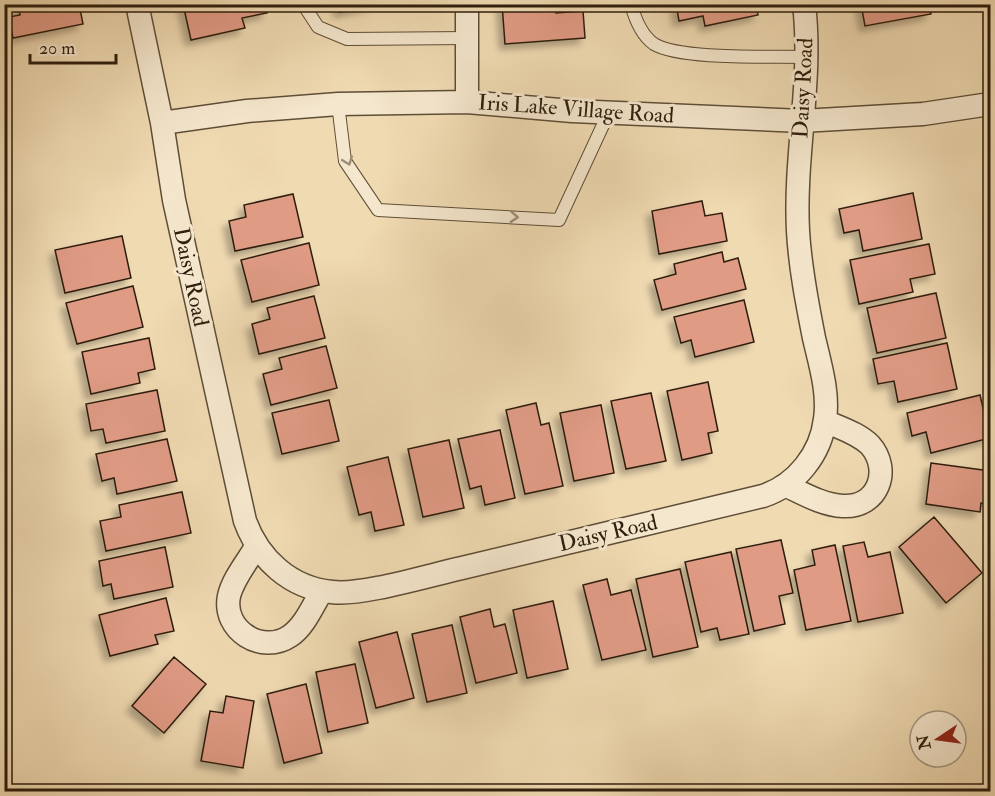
<svg xmlns="http://www.w3.org/2000/svg" width="995" height="796" font-family="'IM FELL Double Pica',serif">
<style>
.building{fill:#e09b85;stroke:#2e1f0e;stroke-width:1.5;filter:url(#shadow)}
.lines{fill:none;stroke-linecap:round;stroke-linejoin:round}
.service-casing{stroke:#5e4e37;stroke-width:14}
.minor-casing{stroke:#5e4e37;stroke-width:25}
.service{stroke:#f5e7cd;stroke-width:12}
.minor{stroke:#f5e7cd;stroke-width:22}
.oneway{stroke:#9b8d77}
.labels{text-anchor:middle;dominant-baseline:central;stroke-width:6;stroke-linejoin:round;paint-order:stroke}
.street-label{font-size:22px;fill:#2e1f0e;stroke:#f5e7cd}
</style>
<defs>
<filter id="shadow"><feDropShadow dx="-5.5" dy="5.5" stdDeviation="3" flood-color="#0004"/></filter>
</defs>
<rect width="100%" height="100%" fill="#f0dab2"/>
<filter id="stains"><feTurbulence type="fractalNoise" baseFrequency=".00333" numOctaves="4"/><feColorMatrix values="0 0 0 0 .2 0 0 0 0 .09 0 0 0 0 .02 0 0 0 .5 -.17"/></filter>
<radialGradient id="worn" r=".72"><stop offset=".6" stop-color="#630" stop-opacity="0"/><stop offset="1" stop-color="#630" stop-opacity=".3"/></radialGradient>
<path class="building" d="M 18,4 L 79,4 L 83,24 L 13,38 L 9,17 L 20,15 Z
M 183,4 L 265,4 L 267,13 L 242,18 L 245,28 L 191,40 Z
M 338,4 L 375,4 L 340,12 Z
M 502,4 L 556,4 L 556,13 L 583,11 L 585,38 L 505,44 Z
M 676,4 L 756,4 L 758,15 L 705,26 L 703,16 L 679,21 Z
M 861,4 L 929,4 L 931,14 L 865,26 Z
M 913,193 L 922,239 L 863,251 L 859,230 L 844,233 L 839,209 Z
M 293,194 L 303,237 L 235,251 L 229,221 L 246,217 L 244,205 Z
M 702,201 L 705,216 L 722,213 L 727,241 L 659,254 L 652,211 Z
M 122,236 L 131,278 L 65,293 L 55,250 Z
M 309,243 L 319,285 L 252,302 L 241,260 Z
M 929,244 L 935,274 L 910,279 L 913,292 L 859,304 L 850,260 Z
M 722,252 L 724,262 L 738,258 L 746,289 L 662,310 L 654,280 L 676,274 L 674,264 Z
M 133,286 L 143,327 L 77,344 L 66,303 Z
M 936,293 L 946,338 L 877,353 L 867,308 Z
M 314,296 L 325,338 L 259,354 L 252,324 L 270,319 L 267,308 Z
M 744,300 L 754,342 L 695,357 L 691,340 L 681,343 L 674,317 Z
M 149,338 L 155,369 L 138,373 L 140,383 L 91,394 L 82,352 Z
M 947,343 L 957,389 L 898,402 L 894,381 L 878,384 L 873,359 Z
M 326,346 L 337,388 L 271,405 L 263,374 L 282,369 L 279,358 Z
M 708,382 L 718,431 L 708,433 L 712,453 L 682,460 L 667,391 Z
M 157,390 L 165,431 L 106,443 L 103,429 L 91,431 L 86,404 Z
M 651,393 L 666,461 L 626,469 L 611,401 Z
M 980,395 L 990,438 L 931,453 L 926,432 L 912,436 L 907,413 Z
M 329,400 L 339,441 L 282,454 L 272,413 Z
M 536,403 L 541,425 L 549,423 L 563,486 L 525,494 L 506,410 Z
M 601,405 L 614,473 L 574,481 L 560,413 Z
M 500,430 L 515,498 L 485,505 L 481,486 L 470,489 L 458,439 Z
M 167,439 L 177,481 L 117,494 L 114,478 L 102,481 L 96,454 Z
M 449,440 L 464,508 L 423,517 L 408,449 Z
M 388,457 L 404,525 L 375,531 L 371,512 L 359,515 L 347,467 Z
M 931,463 L 990,471 L 990,504 L 981,503 L 980,512 L 926,504 Z
M 182,492 L 191,533 L 106,551 L 100,521 L 121,517 L 119,505 Z
M 934,517 L 982,573 L 946,603 L 899,547 Z
M 781,540 L 793,593 L 779,596 L 785,624 L 754,631 L 736,549 Z
M 864,542 L 868,557 L 890,552 L 903,613 L 858,622 L 843,546 Z
M 835,545 L 851,621 L 806,630 L 794,570 L 815,565 L 812,550 Z
M 165,547 L 173,587 L 114,599 L 111,584 L 103,586 L 99,561 Z
M 731,552 L 749,634 L 720,640 L 717,628 L 701,632 L 685,562 Z
M 680,569 L 698,647 L 653,657 L 636,579 Z
M 607,579 L 611,595 L 631,590 L 646,650 L 602,660 L 583,585 Z
M 166,598 L 174,631 L 155,635 L 158,644 L 110,656 L 99,615 Z
M 553,601 L 568,669 L 527,678 L 513,610 Z
M 490,609 L 494,627 L 505,624 L 517,673 L 476,683 L 460,617 Z
M 452,625 L 467,693 L 427,702 L 412,634 Z
M 397,632 L 414,698 L 376,708 L 359,642 Z
M 174,657 L 206,684 L 164,733 L 132,706 Z
M 355,664 L 368,723 L 328,732 L 316,672 Z
M 306,684 L 322,753 L 284,763 L 267,694 Z
M 226,696 L 254,701 L 243,768 L 201,761 L 210,711 L 223,713 Z"/>
<g class="lines">
<g class="service-casing">
<path id="service" d="M 303,4 L 318,27 L 347,39 L 468,38
M 631,4 C 635,19 641,35 654,44 C 680,60 773,56 807,57
M 338,104 L 345,161 L 378,210 L 559,220 L 609,112"/>
</g>
<g class="minor-casing">
<path id="minor" d="M 137,4 L 162,123 L 174,200 L 245,521 C 259,559 290,588 332,592 C 361,596 430,575 462,568 C 562,544 663,520 763,496 C 796,485 821,454 825,419 C 829,393 820,364 814,338 C 807,303 800,267 798,231 C 794,155 813,80 804,4
M 467,102 L 467,4
M 162,123 L 247,111 L 338,104 L 467,102 L 572,111 L 802,121 L 923,114 L 990,104
M 787,486 C 804,494 823,505 843,506 C 878,508 892,470 870,445 C 858,433 840,428 825,421
M 256,547 C 247,562 233,579 229,596 C 222,630 262,655 290,636 C 305,626 313,605 322,591"/>
</g>
<use href="#service" class="service"/>
<use href="#minor" class="minor"/>
</g>
<defs><path id="oneway-chevron" d="M-2-3.5L2.5 0L-2 3.5" fill="none" stroke-width="1.6" stroke-linecap="round" stroke-linejoin="round" transform="scale(1.5)"/></defs>
<g class="oneway">
<use href="#oneway-chevron" transform="translate(348 161) rotate(69)"/>
<use href="#oneway-chevron" transform="translate(514 217) rotate(3)"/>
</g>
<g class="labels">
<g class="street-label">
<text transform="translate(803 88) rotate(-87)">Daisy Road</text>
<text transform="translate(576 109) rotate(4)">Iris Lake Village Road</text>
<text transform="translate(191 277) rotate(78)">Daisy Road</text>
<text transform="translate(608 533) rotate(-13)">Daisy Road</text>
</g>
</g>
<rect width="995" height="796" fill="none" stroke="#f0dab2" stroke-width="24"/>
<rect x="6" y="6" width="983" height="784" fill="none" stroke="#2e1f0e" stroke-width="3"/>
<rect x="12" y="12" width="971" height="772" fill="none" stroke="#2e1f0e" stroke-width="1.5"/>
<g transform="translate(938 739) rotate(257)"><circle r="28" fill="#f5e7cd" stroke="#a59781" stroke-width="1.5"/>
<path d="M0-4.5L10 22L0 15L-10 22Z" fill="#8f2418"/>
<text y="-9" font-size="16" font-weight="bold" text-anchor="middle" fill="#2e1f0e">N</text>
</g>
<path d="M30 54v9h86v-9" fill="none" stroke="#2e1f0e" stroke-width="3"/>
<text x="39" y="54" font-size="18" fill="#2e1f0e" stroke="#f5e7cd" stroke-width="4.5" paint-order="stroke">20 m</text>
<rect width="100%" height="100%" filter="url(#stains)"/>
<rect width="100%" height="100%" fill="url(#worn)"/>
</svg>
